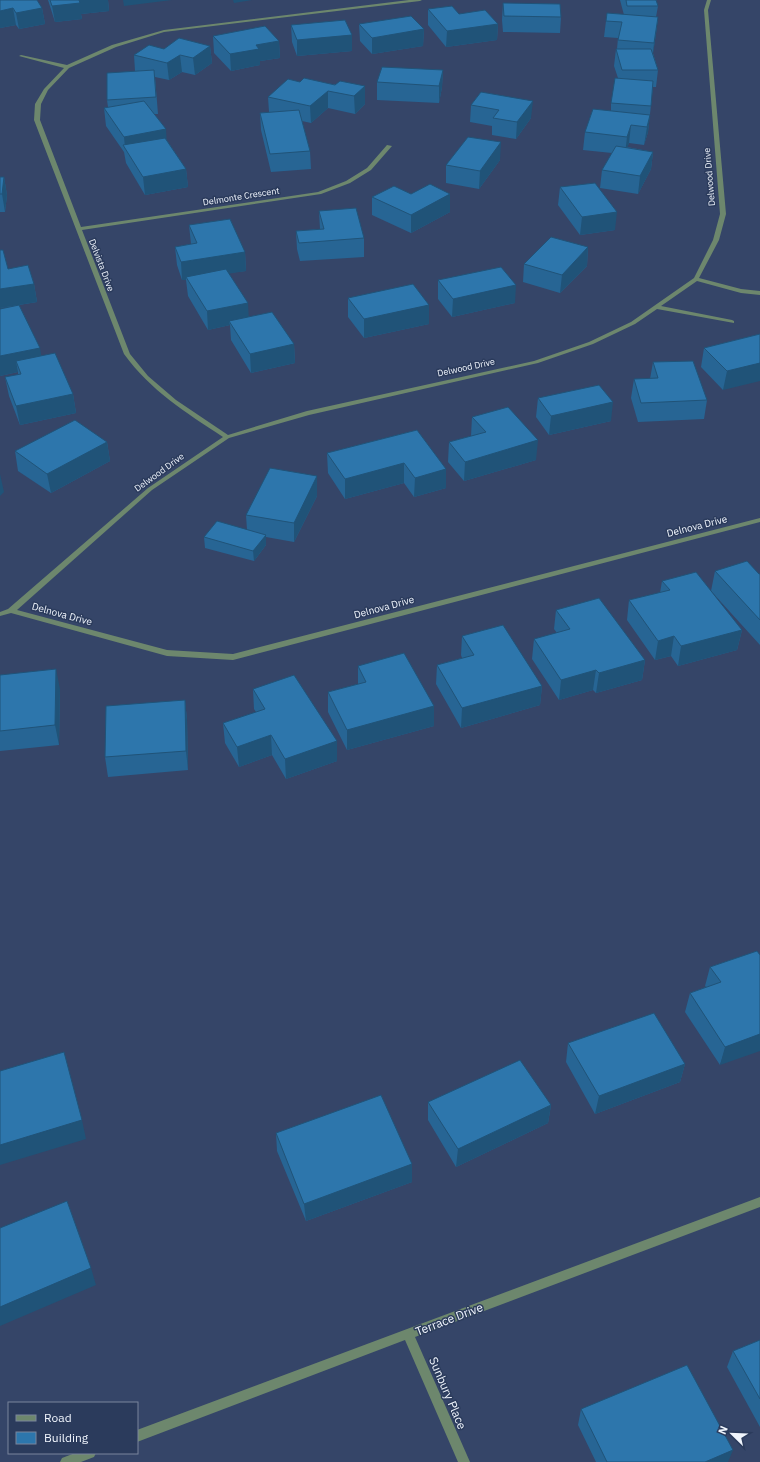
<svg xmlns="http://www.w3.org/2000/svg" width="760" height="1462" font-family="'IBM Plex Sans',sans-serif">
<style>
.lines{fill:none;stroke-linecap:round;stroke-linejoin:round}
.minor{fill:#6d876d;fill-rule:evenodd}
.wall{fill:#276594}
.shaded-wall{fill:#205378}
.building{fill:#2d76ac;stroke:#205378}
.labels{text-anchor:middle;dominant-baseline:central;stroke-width:3;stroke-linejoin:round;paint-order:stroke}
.far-street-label{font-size:9px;fill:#f0f5fd;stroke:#2b3b5c}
.street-label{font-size:10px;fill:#f0f5fd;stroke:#2b3b5c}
.near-street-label{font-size:12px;fill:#f0f5fd;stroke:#2b3b5c}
</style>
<rect width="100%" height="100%" fill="#354568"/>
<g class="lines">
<path class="minor" d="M 409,0 L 422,0 L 420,1 L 164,32 L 116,47 L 69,68 L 48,90 L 41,104 L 40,120 L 81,227 L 318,192 L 346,181 L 367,168 L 387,145 L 392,146 L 371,170 L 350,183 L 321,194 L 82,230 L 130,354 L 148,376 L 176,400 L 228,435 L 307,411 L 534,361 L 589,342 L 631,322 L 694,278 L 713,240 L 720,214 L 704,10 L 707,0 L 711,0 L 708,10 L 726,214 L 719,240 L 699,278 L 741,289 L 760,291 L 760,295 L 741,293 L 697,281 L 661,306 L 732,320 L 734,321 L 734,323 L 657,309 L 635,324 L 593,344 L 538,363 L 309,415 L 229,438 L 152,490 L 17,610 L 167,650 L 233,654 L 760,518 L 760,522 L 233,660 L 167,656 L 11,613 L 0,616 L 0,612 L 8,609 L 148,488 L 223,437 C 185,412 151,391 124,354 L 34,120 L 35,104 L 44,89 L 64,68 L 19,56 L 21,55 L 67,65 L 112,45 L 164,30 Z
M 760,1197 L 760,1207 L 415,1337 L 470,1462 L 458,1462 L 405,1340 L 137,1442 L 137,1430 Z
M 75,1453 L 96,1453 L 94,1457 L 81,1462 L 60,1462 L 62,1458 Z"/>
</g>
<path class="wall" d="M 0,0 L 42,8 L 45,24 L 19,29 L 16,25 L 0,28 Z
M 48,0 L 108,0 L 109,11 L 81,14 L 82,19 L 55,22 Z
M 620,0 L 656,0 L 658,6 L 656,17 L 658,17 L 656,34 L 653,53 L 658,70 L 656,87 L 653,87 L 648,132 L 644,145 L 629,143 L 627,147 L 653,152 L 651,169 L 638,194 L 600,188 L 602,170 L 612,153 L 583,150 L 585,132 L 611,111 L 611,103 L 618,78 L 614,66 L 616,49 L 617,49 L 618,38 L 604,37 L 606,21 L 624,15 Z
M 503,3 L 561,17 L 560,33 L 503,32 L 502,20 Z
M 428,9 L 459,14 L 498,24 L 497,40 L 446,47 L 428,25 Z
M 359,24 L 424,29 L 423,46 L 372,54 L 360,41 Z
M 291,25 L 352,51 L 297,56 L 292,42 Z
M 213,36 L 279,41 L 280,58 L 260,61 L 260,65 L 231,71 L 214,53 Z
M 210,46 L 212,63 L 195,75 L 182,72 L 169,80 L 155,77 L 158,114 L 154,114 L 166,139 L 186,169 L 188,187 L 145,195 L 126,163 L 124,152 L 106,126 L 104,108 L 108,107 L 107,100 L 135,71 L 134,55 L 164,49 Z
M 443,70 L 442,87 L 439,103 L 377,100 L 377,82 Z
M 300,82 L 365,86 L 365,104 L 355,114 L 328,108 L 311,123 L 302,121 L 310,151 L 311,169 L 271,172 L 261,130 L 260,113 L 269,112 L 268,97 Z
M 481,92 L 531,118 L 516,139 L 492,135 L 492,126 L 470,122 L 471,105 Z
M 500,160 L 479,189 L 446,183 L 446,165 Z
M 0,177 L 4,177 L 7,195 L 5,212 L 0,212 Z
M 560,187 L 615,230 L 580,235 L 558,205 Z
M 372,197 L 450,212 L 411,233 L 372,215 Z
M 319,211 L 364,238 L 364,257 L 300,261 L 297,249 L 296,231 L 320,229 Z
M 189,225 L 245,252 L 246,271 L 228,273 L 248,317 L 294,344 L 295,363 L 251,373 L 231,340 L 230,325 L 208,330 L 188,296 L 186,280 L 182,280 L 177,265 L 175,247 L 191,244 Z
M 588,247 L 587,266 L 560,293 L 523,282 L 524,264 Z
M 0,250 L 8,269 L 34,284 L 37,302 L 19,305 L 41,356 L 73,394 L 76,413 L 20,425 L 9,396 L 5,377 L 18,375 L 18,372 L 0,376 L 0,309 L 17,306 L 0,308 Z
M 438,280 L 515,303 L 452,317 L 438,299 Z
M 348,298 L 429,324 L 364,338 L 348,317 Z
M 760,334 L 723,390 L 701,367 L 704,348 Z
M 653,362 L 707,400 L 704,419 L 638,422 L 631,398 L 634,379 L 650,379 Z
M 538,398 L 611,421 L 549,435 L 536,417 Z
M 472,417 L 536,460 L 464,481 L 448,462 L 449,442 L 471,436 Z
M 417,430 L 446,488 L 414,497 L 404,483 L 345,499 L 328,473 L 327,453 Z
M 107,442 L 110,461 L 51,493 L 18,471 L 15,451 Z
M 317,476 L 317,496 L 294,542 L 266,537 L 266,545 L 254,561 L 205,548 L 204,537 L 247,530 L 246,515 Z
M 715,571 L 760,574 L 760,645 L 711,591 Z
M 662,581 L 742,630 L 737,650 L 678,666 L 671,656 L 655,660 L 627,620 L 629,600 L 660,593 Z
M 556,610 L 645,660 L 642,680 L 596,693 L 593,690 L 559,700 L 532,659 L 534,639 L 557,633 L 554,629 Z
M 462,636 L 542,686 L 540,705 L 461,728 L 436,684 L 437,665 L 462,658 L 461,655 Z
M 358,666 L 434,706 L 434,726 L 347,750 L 328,712 L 328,692 L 358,684 Z
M 0,675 L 60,689 L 59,745 L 0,751 Z
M 253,689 L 337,761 L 286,779 L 272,755 L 239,767 L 225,743 L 223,723 L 256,712 L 254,709 Z
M 185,700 L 187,720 L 188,770 L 108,777 L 105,757 Z
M 757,951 L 720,1065 L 685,1012 L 690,993 L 706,987 L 705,986 L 710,967 Z
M 568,1043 L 685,1064 L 680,1082 L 595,1114 L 566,1062 Z
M 428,1102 L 551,1105 L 548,1123 L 456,1167 L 428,1120 Z
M 276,1133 L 412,1182 L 306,1221 L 277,1151 Z
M 760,1340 L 760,1427 L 727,1367 L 733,1351 Z
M 581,1409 L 728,1462 L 596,1462 L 578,1425 Z"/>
<path class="shaded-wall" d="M 78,0 L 108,0 L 109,11 L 81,14 L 82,19 L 55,22 L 52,6 Z
M 123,0 L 172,0 L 124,6 Z
M 233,0 L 252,0 L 234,3 Z
M 13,8 L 16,25 L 0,28 L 0,11 Z
M 42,8 L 45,24 L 19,29 L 16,13 Z
M 658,17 L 656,34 L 652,60 L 654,43 Z
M 498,24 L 497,40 L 446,47 L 447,31 Z
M 424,29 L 423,46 L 372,54 L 372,38 Z
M 352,35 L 352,51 L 297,56 L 297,40 Z
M 279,41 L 280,58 L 260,61 L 260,65 L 231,71 L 230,54 L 256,45 Z
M 210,46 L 212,63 L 195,75 L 193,58 Z
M 180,55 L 182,72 L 169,80 L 167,63 Z
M 443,70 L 442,87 L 439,103 L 439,86 Z
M 365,86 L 365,104 L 355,114 L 354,96 Z
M 328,91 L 328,108 L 311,123 L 310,106 Z
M 533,101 L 531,118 L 516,139 L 517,122 Z
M 650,115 L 648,132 L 644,145 L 647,127 Z
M 631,125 L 629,143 L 625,154 L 627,137 Z
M 166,129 L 167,147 L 125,148 L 124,137 Z
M 501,142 L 500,160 L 479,189 L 480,171 Z
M 653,152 L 651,169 L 638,194 L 640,176 Z
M 186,169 L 188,187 L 145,195 L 143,177 Z
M 4,177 L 7,195 L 5,212 L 2,194 Z
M 450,194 L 450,212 L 411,233 L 411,215 Z
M 617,212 L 615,230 L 580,235 L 582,217 Z
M 588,247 L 587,266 L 560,293 L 562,275 Z
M 245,252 L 246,271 L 188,280 L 186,277 L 186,280 L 182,280 L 181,262 Z
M 34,284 L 37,302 L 0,308 L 0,289 Z
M 516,285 L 515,303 L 452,317 L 453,299 Z
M 248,303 L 249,321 L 229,321 L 230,325 L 208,330 L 207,311 Z
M 429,305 L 429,324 L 364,338 L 364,319 Z
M 294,344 L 295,363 L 251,373 L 250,354 Z
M 40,348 L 43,366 L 16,361 L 18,372 L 0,376 L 0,356 Z
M 760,363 L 760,381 L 723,390 L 727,371 Z
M 73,394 L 76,413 L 20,425 L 16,406 Z
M 613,402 L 611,421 L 549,435 L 551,416 Z
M 538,440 L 536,460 L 464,481 L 465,462 Z
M 107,442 L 110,461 L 51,493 L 47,474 Z
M 404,463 L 404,483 L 345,499 L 345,479 Z
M 446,469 L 446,488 L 414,497 L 415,478 Z
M 0,474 L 4,492 L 0,496 Z
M 317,476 L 317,496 L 294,542 L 294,523 Z
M 266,535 L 266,545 L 254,561 L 253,551 Z
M 742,630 L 737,650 L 678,666 L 681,646 Z
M 674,636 L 671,656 L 655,660 L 658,641 Z
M 645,660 L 642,680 L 596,693 L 599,673 Z
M 56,669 L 60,689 L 59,745 L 55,725 Z
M 596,670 L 593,690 L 559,700 L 561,680 Z
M 542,686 L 540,705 L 461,728 L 462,708 Z
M 185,700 L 187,720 L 188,770 L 186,751 Z
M 434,706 L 434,726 L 347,750 L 347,730 Z
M 271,735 L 272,755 L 239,767 L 237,747 Z
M 337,741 L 337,761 L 286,779 L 285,759 Z
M 760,1034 L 760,1051 L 720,1065 L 725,1047 Z
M 685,1064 L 680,1082 L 595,1114 L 599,1096 Z
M 551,1105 L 548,1123 L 456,1167 L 458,1149 Z
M 82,1120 L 86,1139 L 0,1165 L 0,1145 Z
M 412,1164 L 412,1182 L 306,1221 L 304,1204 Z
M 91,1268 L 96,1285 L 0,1326 L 0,1307 Z
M 733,1450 L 728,1462 L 705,1462 Z"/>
<path class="building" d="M 0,0 L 37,0 L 42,8 L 16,13 L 13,8 L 0,11 Z
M 50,0 L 79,0 L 80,3 L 52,6 Z
M 626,0 L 656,0 L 658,6 L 627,6 Z
M 503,3 L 560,4 L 561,17 L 504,16 Z
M 452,6 L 459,14 L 485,10 L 498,24 L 447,31 L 428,9 Z
M 607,13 L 658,17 L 654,43 L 618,40 L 622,22 L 606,21 Z
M 411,16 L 424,29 L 372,38 L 359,24 Z
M 345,20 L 352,35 L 297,40 L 291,25 Z
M 265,26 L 279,41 L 256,45 L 259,49 L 230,54 L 213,36 Z
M 179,38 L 210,46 L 193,58 L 180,55 L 167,63 L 134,55 L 149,45 L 164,49 Z
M 616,49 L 651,49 L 658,70 L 622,70 Z
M 382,67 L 443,70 L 439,86 L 377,82 Z
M 154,70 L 156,97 L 107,100 L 107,73 Z
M 304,78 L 335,85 L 340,81 L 365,86 L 354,96 L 328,91 L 310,106 L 268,97 L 288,79 L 300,82 Z
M 615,78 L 653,81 L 651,106 L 611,103 Z
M 481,92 L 533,101 L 517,122 L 493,118 L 499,110 L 471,105 Z
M 144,101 L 166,129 L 124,137 L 104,108 Z
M 593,109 L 650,115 L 647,127 L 631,125 L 627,137 L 585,132 Z
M 299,110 L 310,151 L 270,154 L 260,113 Z
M 468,137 L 501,142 L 480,171 L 446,165 Z
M 165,138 L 186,169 L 143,177 L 123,145 Z
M 616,146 L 653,152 L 640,176 L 602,170 Z
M 0,177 L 4,177 L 2,194 L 0,194 Z
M 595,183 L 617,212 L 582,217 L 560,187 Z
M 430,184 L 450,194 L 411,215 L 372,197 L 394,186 L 411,194 Z
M 356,208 L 364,238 L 299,243 L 296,231 L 324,229 L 319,211 Z
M 230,219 L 245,252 L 181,262 L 175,247 L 197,243 L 189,225 Z
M 551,237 L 588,247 L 562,275 L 524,264 Z
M 0,250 L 3,250 L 8,269 L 28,265 L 34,284 L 0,289 Z
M 501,267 L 516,285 L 453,299 L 438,280 Z
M 226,269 L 248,303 L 207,311 L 186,277 Z
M 413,284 L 429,305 L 364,319 L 348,298 Z
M 19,305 L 40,348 L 0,356 L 0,309 Z
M 272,312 L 294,344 L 250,354 L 229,321 Z
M 760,334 L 760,363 L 727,371 L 704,348 Z
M 55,353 L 73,394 L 16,406 L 5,377 L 21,374 L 16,361 Z
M 693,361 L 707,400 L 641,403 L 634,379 L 658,378 L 653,362 Z
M 599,385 L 613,402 L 551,416 L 538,398 Z
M 508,407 L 538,440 L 465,462 L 449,442 L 486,432 L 472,417 Z
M 75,420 L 107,442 L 47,474 L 15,451 Z
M 417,430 L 446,469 L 415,478 L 404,463 L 345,479 L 327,453 Z
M 270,468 L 317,476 L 294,523 L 246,515 Z
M 217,521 L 266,535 L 253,551 L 204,537 Z
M 747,561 L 759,574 L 760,574 L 760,620 L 715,571 Z
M 696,572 L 742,630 L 681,646 L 674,636 L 658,641 L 629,600 L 670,590 L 662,581 Z
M 599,598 L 645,660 L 599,673 L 596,670 L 561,680 L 534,639 L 570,629 L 556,610 Z
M 503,625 L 542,686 L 462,708 L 437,665 L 474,655 L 462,636 Z
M 404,653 L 434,706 L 347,730 L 328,692 L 366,682 L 358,666 Z
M 56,669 L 55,725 L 0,731 L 0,675 Z
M 294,675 L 337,741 L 285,759 L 271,735 L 237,747 L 223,723 L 265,709 L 253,689 Z
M 185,700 L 186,751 L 105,757 L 106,706 Z
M 757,951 L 760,955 L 760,1034 L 725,1047 L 690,993 L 721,982 L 710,967 Z
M 654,1013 L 685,1064 L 599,1096 L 568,1043 Z
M 64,1052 L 82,1120 L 0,1145 L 0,1071 Z
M 520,1060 L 551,1105 L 458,1149 L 428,1102 Z
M 381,1095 L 412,1164 L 304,1204 L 276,1133 Z
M 67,1201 L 91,1268 L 0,1307 L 0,1228 Z
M 760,1340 L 760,1399 L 733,1351 Z
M 687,1365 L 733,1450 L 705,1462 L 607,1462 L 581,1409 Z"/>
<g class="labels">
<g class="far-street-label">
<text transform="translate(709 177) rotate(-95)">Delwood Drive</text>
<text transform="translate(241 196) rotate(-9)">Delmonte Crescent</text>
<text transform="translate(102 265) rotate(69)">Delvista Drive</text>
<text transform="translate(466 367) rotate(-12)">Delwood Drive</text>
<text transform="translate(159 472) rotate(-36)">Delwood Drive</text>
</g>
<g class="street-label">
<text transform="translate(697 526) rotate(-14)">Delnova Drive</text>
<text transform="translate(384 607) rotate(-15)">Delnova Drive</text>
<text transform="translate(62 614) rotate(15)">Delnova Drive</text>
</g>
<g class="near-street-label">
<text transform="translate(449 1319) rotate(-21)">Terrace Drive</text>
<text transform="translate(448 1393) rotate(67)">Sunbury Place</text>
</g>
</g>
<rect x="8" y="1402" width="130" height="52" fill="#2b3b5c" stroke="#7a859c"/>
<rect x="16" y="1415" width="20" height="6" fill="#6d876d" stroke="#7a859c"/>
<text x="44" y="1422" font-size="12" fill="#f0f5fd">Road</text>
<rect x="16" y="1432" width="20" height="12" fill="#2d76ac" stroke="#7a859c"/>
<text x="44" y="1442" font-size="12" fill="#f0f5fd">Building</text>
<g transform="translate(732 1434) rotate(293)" stroke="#2b3b5c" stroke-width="3" paint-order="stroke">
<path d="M0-3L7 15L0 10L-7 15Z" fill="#f0f5fd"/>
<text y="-6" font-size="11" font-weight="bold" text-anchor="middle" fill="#f0f5fd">N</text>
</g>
</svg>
